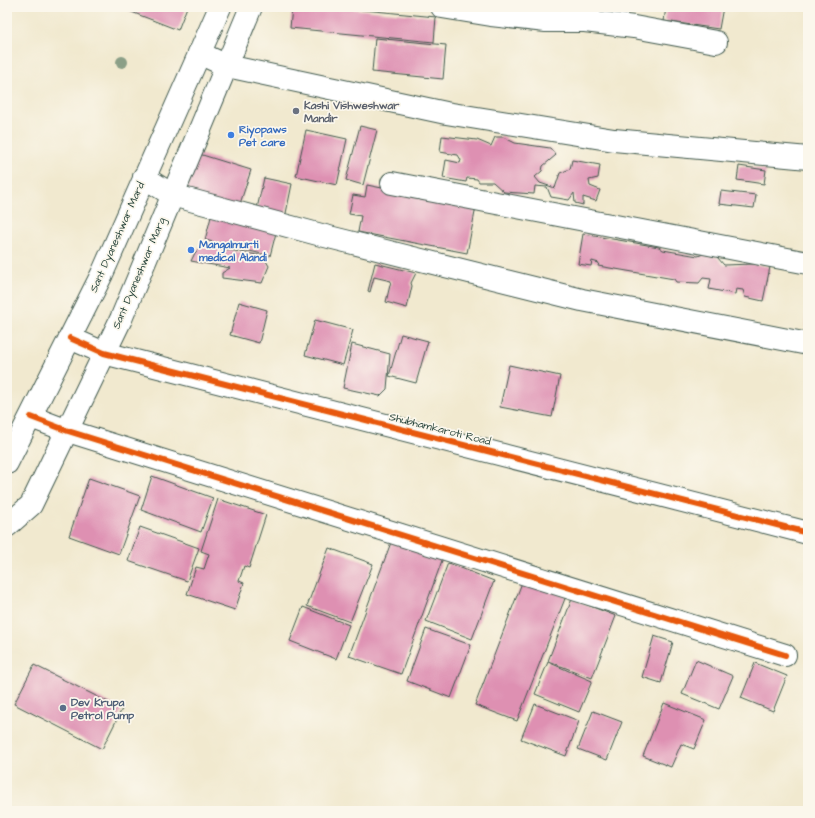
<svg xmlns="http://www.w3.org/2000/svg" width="815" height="818" font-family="'Architects Daughter',sans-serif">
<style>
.building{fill:#de90b2}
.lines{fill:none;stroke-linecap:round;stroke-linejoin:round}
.minor-casing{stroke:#3e574b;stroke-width:24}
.major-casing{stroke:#3e574b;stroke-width:24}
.minor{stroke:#fff;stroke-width:22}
.major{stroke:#fff;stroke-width:22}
.cycleway-casing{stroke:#fbf7ec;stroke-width:8}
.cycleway{stroke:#e8590c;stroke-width:6}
.tree{fill:#8b9f87}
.worship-dot{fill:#6b7280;stroke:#fbf7ec;stroke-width:1.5}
.shop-dot{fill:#3f7fe0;stroke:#fbf7ec;stroke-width:1.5}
.service-dot{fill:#5c6f8a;stroke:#fbf7ec;stroke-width:1.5}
.labels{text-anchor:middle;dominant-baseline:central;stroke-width:3.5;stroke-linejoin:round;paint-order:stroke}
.worship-label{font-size:11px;font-weight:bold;fill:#5b616d;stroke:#fbf7ec;text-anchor:start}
.shop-label{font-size:11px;font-weight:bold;fill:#366cbe;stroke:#fbf7ec;text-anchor:start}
.street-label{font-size:11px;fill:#1f3d34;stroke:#fbf7ec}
.service-label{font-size:11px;font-weight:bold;fill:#4e5e75;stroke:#fbf7ec;text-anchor:start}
</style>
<rect width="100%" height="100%" fill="#fbf7ec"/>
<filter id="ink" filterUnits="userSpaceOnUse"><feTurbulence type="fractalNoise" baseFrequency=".025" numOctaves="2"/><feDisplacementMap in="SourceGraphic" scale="8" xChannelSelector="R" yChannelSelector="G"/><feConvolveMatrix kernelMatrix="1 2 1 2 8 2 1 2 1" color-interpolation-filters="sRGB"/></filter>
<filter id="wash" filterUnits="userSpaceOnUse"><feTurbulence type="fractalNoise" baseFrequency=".012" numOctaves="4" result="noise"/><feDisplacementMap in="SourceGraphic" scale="16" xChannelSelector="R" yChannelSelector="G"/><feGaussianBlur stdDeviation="0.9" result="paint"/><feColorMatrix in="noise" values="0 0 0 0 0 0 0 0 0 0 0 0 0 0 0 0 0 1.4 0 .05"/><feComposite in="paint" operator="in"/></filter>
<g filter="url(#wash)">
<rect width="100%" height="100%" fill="#f1e9cf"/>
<g id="blocks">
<path class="building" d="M 131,7 L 187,7 L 178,30 L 129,11 Z
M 292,7 L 333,7 L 436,17 L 434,42 L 290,28 Z
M 666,7 L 723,7 L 719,29 L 664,21 Z
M 375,38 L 446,45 L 443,79 L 372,72 Z
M 360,126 L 377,130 L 363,185 L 346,180 Z
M 306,130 L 347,139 L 337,185 L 296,176 Z
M 442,136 L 477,140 L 491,146 L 495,137 L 503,137 L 515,143 L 550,148 L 556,155 L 543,166 L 542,171 L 535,177 L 540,183 L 555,188 L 560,173 L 570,169 L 572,160 L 600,165 L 598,178 L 589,180 L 590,186 L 600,190 L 596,201 L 583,197 L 583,205 L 575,203 L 574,193 L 569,200 L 551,197 L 547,187 L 535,186 L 534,194 L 504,192 L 493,182 L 479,182 L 477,179 L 467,178 L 466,182 L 443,178 L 446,160 L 460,163 L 461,160 L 458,155 L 440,152 Z
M 196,153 L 251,170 L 238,210 L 183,193 Z
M 739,166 L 766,170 L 764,184 L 737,180 Z
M 264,178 L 292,184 L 284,223 L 255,217 Z
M 367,185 L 476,207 L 467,253 L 358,232 L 361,216 L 349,214 L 353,195 L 365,197 Z
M 721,191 L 756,195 L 754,208 L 719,204 Z
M 212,213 L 277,229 L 270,256 L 205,240 Z
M 583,234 L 659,247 L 663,250 L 698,256 L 703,254 L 717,257 L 724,265 L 753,264 L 770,267 L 763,301 L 745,297 L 743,290 L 736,289 L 735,294 L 709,289 L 711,279 L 703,278 L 699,283 L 676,282 L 674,279 L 598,266 L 599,263 L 592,261 L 591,266 L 578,264 Z
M 202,245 L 263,256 L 269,266 L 262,283 L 222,278 L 222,273 L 230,268 L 191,261 L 195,253 Z
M 375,263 L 416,273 L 411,283 L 412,286 L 407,308 L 386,302 L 391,281 L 374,277 L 370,292 L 368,291 Z
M 239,302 L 267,310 L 259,343 L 230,335 Z
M 807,303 L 808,303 L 808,329 L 805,326 Z
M 315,320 L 353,330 L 343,365 L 305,355 Z
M 401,334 L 428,341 L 416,383 L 389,376 Z
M 352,344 L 390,354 L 387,389 L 380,396 L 343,388 Z
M 509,365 L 560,376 L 552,417 L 500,407 Z
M 152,476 L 213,498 L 201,532 L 141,510 Z
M 89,478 L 140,496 L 119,554 L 69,536 Z
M 218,499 L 266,515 L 249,568 L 244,566 L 239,581 L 244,583 L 235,610 L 187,594 L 196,567 L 204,569 L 209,554 L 201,551 Z
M 140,527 L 199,548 L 187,581 L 128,561 Z
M 393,537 L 444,555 L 401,674 L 349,656 Z
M 329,548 L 373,564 L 350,622 L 307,606 Z
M 448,563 L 494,581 L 472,639 L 426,621 Z
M 523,580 L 566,596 L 517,721 L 475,705 Z
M 572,599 L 616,616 L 592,678 L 548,661 Z
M 303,607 L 349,625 L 336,659 L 290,641 Z
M 426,629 L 471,645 L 451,698 L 407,681 Z
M 654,636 L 673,642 L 661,683 L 642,677 Z
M 696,660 L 733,676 L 719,709 L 682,694 Z
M 548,662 L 592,681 L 579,712 L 535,694 Z
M 755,663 L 787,676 L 773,711 L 741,698 Z
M 34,665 L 122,709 L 102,749 L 14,704 Z
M 664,703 L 706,720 L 694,749 L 681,744 L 671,767 L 643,756 Z
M 535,704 L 579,721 L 566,756 L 521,739 Z
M 593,711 L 622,722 L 607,760 L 578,749 Z"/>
</g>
</g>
<g filter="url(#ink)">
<use href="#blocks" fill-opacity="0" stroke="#3e574b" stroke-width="1"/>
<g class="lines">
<g class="minor-casing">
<path id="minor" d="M 442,7 L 491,15 L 546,21 L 585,21 L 634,27 L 716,42
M 199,53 L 227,66 L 446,113 L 614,140 L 808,158
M 144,177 L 172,195 L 325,236 L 582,300 L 808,344
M 392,183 L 808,263
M 70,338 L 104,353 L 808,533
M 31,417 L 68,431 L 785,655"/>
</g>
<g class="major-casing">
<path id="major" d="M 7,463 L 102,274 L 220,7
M 7,526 L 31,505 L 121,319 L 251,7"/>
</g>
<use href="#minor" class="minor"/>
<use href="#major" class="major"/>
<g class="cycleway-casing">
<path id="cycleway" d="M 70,338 L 104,353 L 808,533
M 31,417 L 68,431 L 785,655"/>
</g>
<use href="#cycleway" class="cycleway"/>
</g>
<circle class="tree" cx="122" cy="62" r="6"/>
</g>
<circle class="worship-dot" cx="296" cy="111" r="4"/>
<g class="shop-dot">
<circle cx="231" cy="135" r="4"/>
<circle cx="191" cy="250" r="4"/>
</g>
<circle class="service-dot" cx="63" cy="708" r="4"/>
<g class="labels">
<g class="worship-label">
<text x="304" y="105">Kashi Vishweshwar<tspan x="304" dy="13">Mandir</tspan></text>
</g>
<g class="shop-label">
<text x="239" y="129">Riyopaws<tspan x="239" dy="13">Pet care</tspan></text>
<text x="199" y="244">Mangalmurti<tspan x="199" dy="13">medical Alandi</tspan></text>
</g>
<g class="street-label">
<text transform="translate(117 237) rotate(-66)">Sant Dyaneshwar Mard</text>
<text transform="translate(139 273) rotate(-67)">Sant Dyaneshwar Marg</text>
<text transform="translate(440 429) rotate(14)">Shubhamkaroti Road</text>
</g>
<g class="service-label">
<text x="71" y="702">Dev Krupa<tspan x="71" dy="13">Petrol Pump</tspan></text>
</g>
</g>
<rect width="815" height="818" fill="none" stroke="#fbf7ec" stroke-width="24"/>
</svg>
